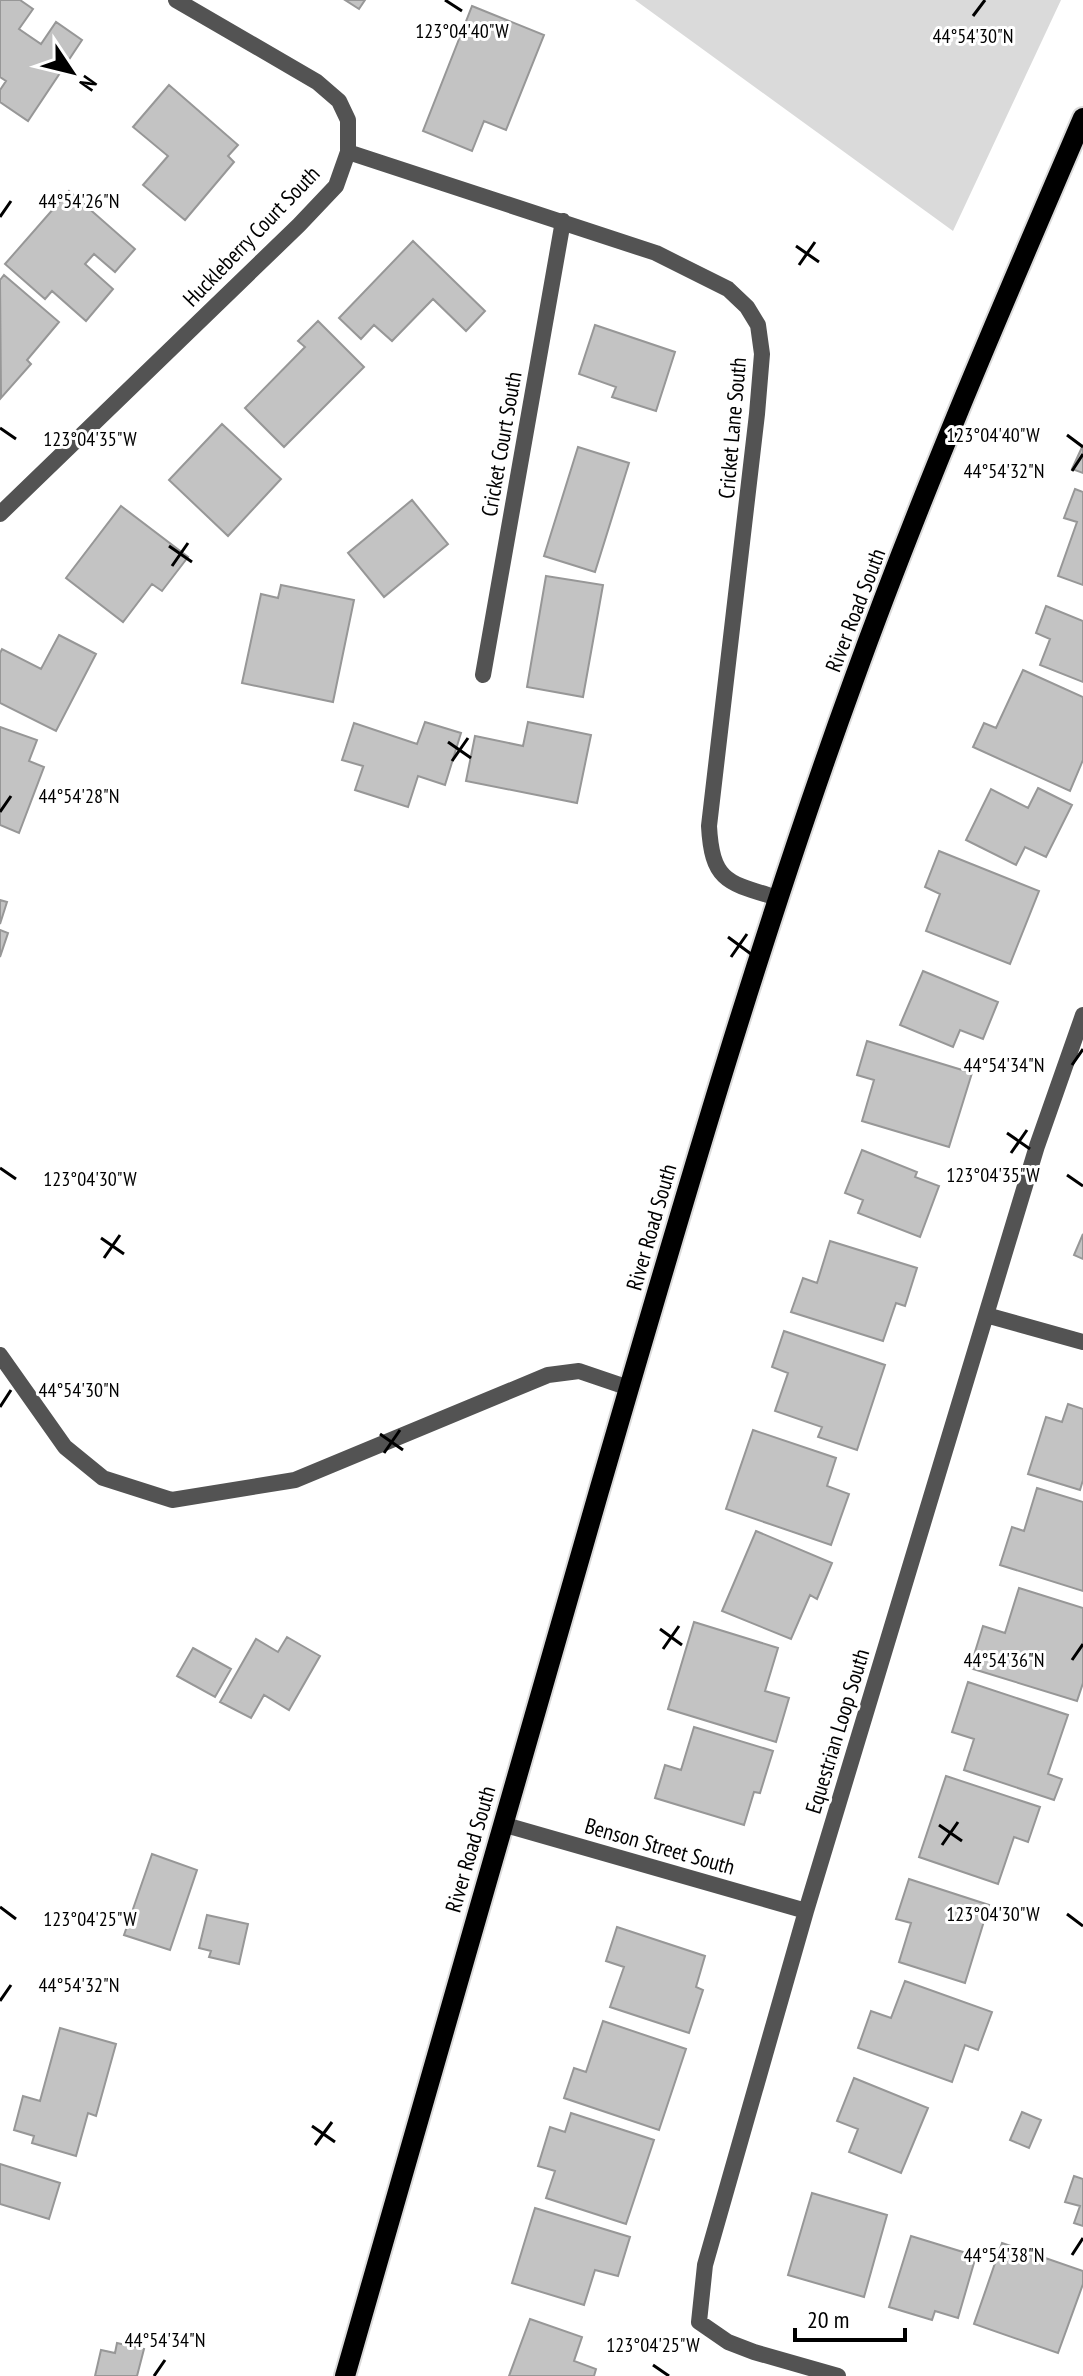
<svg xmlns="http://www.w3.org/2000/svg" width="1083" height="2376" font-family="'PT Sans Narrow',sans-serif">
<style>
.green{fill:#dadada}
.building{fill:#c3c3c3;stroke:#979797;stroke-width:2}
.lines{fill:none;stroke-linecap:round;stroke-linejoin:round}
.primary-casing{stroke:#dbdbdb;stroke-width:24}
.service{stroke:#535353;stroke-width:16}
.minor{stroke:#535353;stroke-width:16}
.primary{stroke:#000;stroke-width:20}
.ticks{fill:none;stroke:#000;stroke-width:3}
.labels{text-anchor:middle;dominant-baseline:central;stroke-width:6;stroke-linejoin:round;paint-order:stroke}
.street-label{font-size:22px;fill:#000;stroke:#fff}
.ticks-label{font-size:20px;text-anchor:middle;fill:#000;stroke:#fff;stroke-width:6;stroke-linejoin:round;paint-order:stroke}
</style>
<rect width="100%" height="100%" fill="#fff"/>
<path class="green" d="M 635,0 L 1061,0 L 953,231 Z"/>
<path class="building" d="M 0,0 L 20,0 L 33,9 L 19,29 L 41,44 L 56,22 L 82,40 L 28,121 L 0,102 L 0,90 L 6,81 L 0,77 Z
M 345,0 L 365,0 L 359,9 Z
M 472,6 L 544,35 L 506,130 L 484,121 L 472,151 L 423,131 Z
M 169,85 L 238,145 L 228,156 L 234,162 L 185,220 L 143,185 L 168,156 L 133,127 Z
M 69,191 L 135,249 L 115,272 L 94,254 L 85,264 L 113,289 L 86,321 L 52,291 L 45,299 L 5,264 Z
M 413,241 L 485,311 L 466,331 L 433,299 L 392,341 L 374,325 L 361,339 L 339,318 Z
M 4,275 L 59,322 L 27,360 L 31,364 L 1,398 L 0,280 Z
M 318,321 L 364,367 L 284,447 L 245,408 L 305,347 L 298,341 Z
M 595,325 L 675,352 L 656,411 L 612,397 L 616,387 L 579,374 Z
M 222,424 L 281,479 L 228,536 L 169,480 Z
M 1083,445 L 1083,473 L 1072,469 Z
M 578,447 L 629,463 L 595,572 L 544,556 Z
M 1075,489 L 1083,492 L 1083,585 L 1058,576 L 1077,522 L 1064,518 Z
M 412,500 L 448,544 L 384,597 L 348,553 Z
M 121,506 L 188,557 L 162,591 L 152,584 L 123,622 L 66,578 Z
M 546,576 L 603,585 L 583,697 L 527,687 Z
M 281,585 L 354,600 L 333,702 L 242,683 L 261,594 L 278,598 Z
M 1046,606 L 1083,621 L 1083,682 L 1040,665 L 1050,639 L 1036,633 Z
M 59,635 L 96,654 L 56,731 L 0,703 L 0,653 L 2,649 L 41,669 Z
M 1023,670 L 1083,697 L 1083,760 L 1070,791 L 973,747 L 984,723 L 996,728 Z
M 425,722 L 461,733 L 445,785 L 418,776 L 408,807 L 355,790 L 363,766 L 342,760 L 354,723 L 417,744 Z
M 528,722 L 591,735 L 577,803 L 466,781 L 475,736 L 523,746 Z
M 0,727 L 37,740 L 29,761 L 44,767 L 19,833 L 0,825 Z
M 1038,788 L 1072,805 L 1046,857 L 1025,847 L 1016,865 L 966,840 L 991,789 L 1028,808 Z
M 939,851 L 1039,891 L 1010,964 L 926,931 L 940,894 L 925,887 Z
M 0,900 L 7,902 L 0,924 Z
M 0,930 L 8,933 L 0,957 Z
M 923,971 L 998,1002 L 983,1039 L 960,1030 L 953,1047 L 900,1025 Z
M 867,1041 L 972,1073 L 949,1147 L 862,1121 L 874,1080 L 857,1075 Z
M 862,1150 L 917,1172 L 915,1177 L 939,1186 L 920,1237 L 858,1213 L 863,1200 L 845,1193 Z
M 1083,1234 L 1083,1259 L 1074,1255 Z
M 830,1241 L 917,1268 L 905,1306 L 896,1303 L 883,1341 L 791,1312 L 803,1278 L 817,1283 Z
M 784,1331 L 885,1365 L 857,1450 L 818,1437 L 822,1427 L 775,1411 L 788,1373 L 772,1367 Z
M 1068,1404 L 1083,1409 L 1083,1480 L 1080,1490 L 1028,1474 L 1046,1417 L 1062,1422 Z
M 753,1430 L 836,1458 L 827,1486 L 849,1494 L 831,1545 L 726,1509 Z
M 1037,1488 L 1083,1502 L 1083,1591 L 1000,1565 L 1012,1527 L 1024,1531 Z
M 756,1531 L 832,1563 L 817,1599 L 810,1595 L 791,1639 L 722,1611 Z
M 1019,1588 L 1083,1608 L 1083,1683 L 1077,1701 L 970,1668 L 983,1626 L 1005,1633 Z
M 694,1622 L 778,1648 L 765,1691 L 789,1698 L 776,1742 L 668,1709 Z
M 287,1637 L 320,1656 L 289,1710 L 264,1695 L 251,1718 L 220,1702 L 256,1639 L 278,1652 Z
M 193,1648 L 231,1669 L 215,1697 L 177,1676 Z
M 968,1682 L 1068,1715 L 1048,1774 L 1062,1779 L 1054,1800 L 964,1770 L 974,1739 L 952,1732 Z
M 694,1727 L 773,1751 L 760,1793 L 754,1792 L 744,1825 L 655,1798 L 665,1765 L 681,1770 Z
M 946,1776 L 1040,1807 L 1028,1842 L 1014,1837 L 998,1884 L 919,1857 Z
M 152,1854 L 197,1870 L 170,1950 L 124,1935 Z
M 909,1879 L 989,1905 L 965,1983 L 899,1962 L 911,1923 L 896,1919 Z
M 207,1915 L 248,1924 L 239,1964 L 209,1957 L 211,1951 L 199,1948 Z
M 617,1927 L 705,1956 L 696,1987 L 703,1990 L 689,2033 L 610,2007 L 624,1967 L 606,1961 Z
M 905,1981 L 992,2012 L 978,2050 L 965,2045 L 952,2082 L 858,2048 L 871,2011 L 891,2018 Z
M 603,2021 L 686,2049 L 659,2130 L 564,2098 L 574,2068 L 586,2072 Z
M 60,2028 L 116,2044 L 96,2116 L 88,2113 L 76,2156 L 32,2143 L 34,2136 L 14,2130 L 23,2096 L 40,2101 Z
M 854,2078 L 928,2108 L 901,2173 L 849,2152 L 858,2129 L 837,2121 Z
M 1022,2112 L 1041,2120 L 1029,2148 L 1010,2140 Z
M 571,2113 L 654,2140 L 626,2224 L 546,2198 L 555,2171 L 538,2166 L 550,2127 L 565,2132 Z
M 0,2164 L 60,2183 L 49,2219 L 0,2204 Z
M 1074,2176 L 1083,2179 L 1083,2226 L 1074,2223 L 1080,2206 L 1065,2202 Z
M 812,2193 L 887,2215 L 864,2297 L 788,2275 Z
M 535,2208 L 630,2237 L 618,2276 L 595,2270 L 584,2305 L 512,2283 Z
M 911,2236 L 976,2256 L 958,2318 L 935,2311 L 932,2320 L 889,2307 Z
M 1002,2243 L 1083,2271 L 1083,2284 L 1058,2353 L 974,2324 Z
M 530,2319 L 582,2337 L 574,2361 L 596,2369 L 594,2376 L 509,2376 Z
M 117,2343 L 144,2349 L 137,2376 L 95,2376 L 101,2350 L 115,2353 Z"/>
<g class="lines">
<g class="primary-casing">
<path id="primary" d="M 345,2376 C 428,2081 513,1786 599,1491 C 678,1220 756,948 853,682 C 922,491 1003,304 1083,118"/>
</g>
<path class="service" d="M 0,1355 L 65,1447 L 103,1478 L 172,1500 L 295,1480 L 548,1375 L 579,1371 L 629,1388"/>
<path class="minor" d="M 348,152 L 656,253 L 728,289 L 747,307 L 758,325 L 762,354 L 757,414 L 709,826 C 712,882 728,883 778,898
M 0,514 L 299,225 L 336,186 L 348,152 L 348,120 L 339,101 L 317,82 L 176,0
M 483,675 L 563,221
M 986,1315 L 1083,1342
M 502,1824 L 806,1911
M 838,2376 L 754,2352 L 728,2342 L 699,2322 L 705,2265 L 806,1911 L 1037,1146 L 1083,1015"/>
<use href="#primary" class="primary"/>
</g>
<path class="ticks" d="M 445,0 L 462,11M 973,16 L 985,0M 0,217 L 11,201M 796,246 L 819,262M 799,265 L 815,242M 0,428 L 16,439M 1067,435 L 1083,447M 1072,471 L 1083,454M 169,546 L 192,562M 172,566 L 188,543M 448,742 L 471,758M 452,761 L 468,738M 0,812 L 11,796M 728,937 L 751,954M 731,957 L 747,934M 1072,1065 L 1083,1049M 1007,1133 L 1030,1149M 1011,1153 L 1027,1130M 0,1168 L 16,1179M 1067,1175 L 1083,1186M 101,1238 L 124,1254M 104,1258 L 120,1235M 0,1407 L 11,1390M 380,1434 L 403,1450M 384,1453 L 400,1430M 660,1629 L 682,1645M 663,1649 L 679,1626M 1072,1660 L 1083,1644M 939,1825 L 962,1841M 942,1845 L 958,1822M 0,1907 L 16,1919M 1067,1914 L 1083,1926M 0,2001 L 11,1985M 312,2126 L 335,2142M 315,2145 L 332,2122M 1072,2255 L 1083,2238M 653,2365 L 669,2376M 154,2376 L 165,2360"/>
<g class="labels">
<g class="street-label">
<text transform="translate(251 236) rotate(-46)">Huckleberry Court South</text>
<text transform="translate(732 428) rotate(-85)">Cricket Lane South</text>
<text transform="translate(501 444) rotate(-80)">Cricket Court South</text>
<text transform="translate(855 610) rotate(-69)">River Road South</text>
<text transform="translate(651 1227) rotate(-74)">River Road South</text>
<text transform="translate(837 1731) rotate(-73)">Equestrian Loop South</text>
<text transform="translate(660 1846) rotate(16)">Benson Street South</text>
<text transform="translate(470 1849) rotate(-74)">River Road South</text>
</g>
</g>
<g class="ticks-label">
<text x="462" y="38">123°04'40"W</text>
<text x="973" y="43">44°54'30"N</text>
<text x="79" y="208">44°54'26"N</text>
<text x="993" y="442">123°04'40"W</text>
<text x="90" y="446">123°04'35"W</text>
<text x="1004" y="478">44°54'32"N</text>
<text x="79" y="803">44°54'28"N</text>
<text x="1004" y="1072">44°54'34"N</text>
<text x="993" y="1182">123°04'35"W</text>
<text x="90" y="1186">123°04'30"W</text>
<text x="79" y="1397">44°54'30"N</text>
<text x="1004" y="1667">44°54'36"N</text>
<text x="993" y="1921">123°04'30"W</text>
<text x="90" y="1926">123°04'25"W</text>
<text x="79" y="1992">44°54'32"N</text>
<text x="1004" y="2262">44°54'38"N</text>
<text x="165" y="2347">44°54'34"N</text>
<text x="653" y="2352">123°04'25"W</text>
</g>
<g transform="translate(72 72) rotate(125)" stroke="#ffffff" stroke-width="6" paint-order="stroke">
<path d="M0-6L14 30L0 20L-14 30Z" fill="#000000"/>
<text y="-12" font-size="22" font-weight="bold" text-anchor="middle" fill="#000000">N</text>
</g>
<path d="M795 2328v12h110v-12" fill="none" stroke="#000000" stroke-width="4"/>
<text x="807" y="2328" font-size="24" fill="#000000" stroke="#ffffff" stroke-width="6" paint-order="stroke">20 m</text>
</svg>
